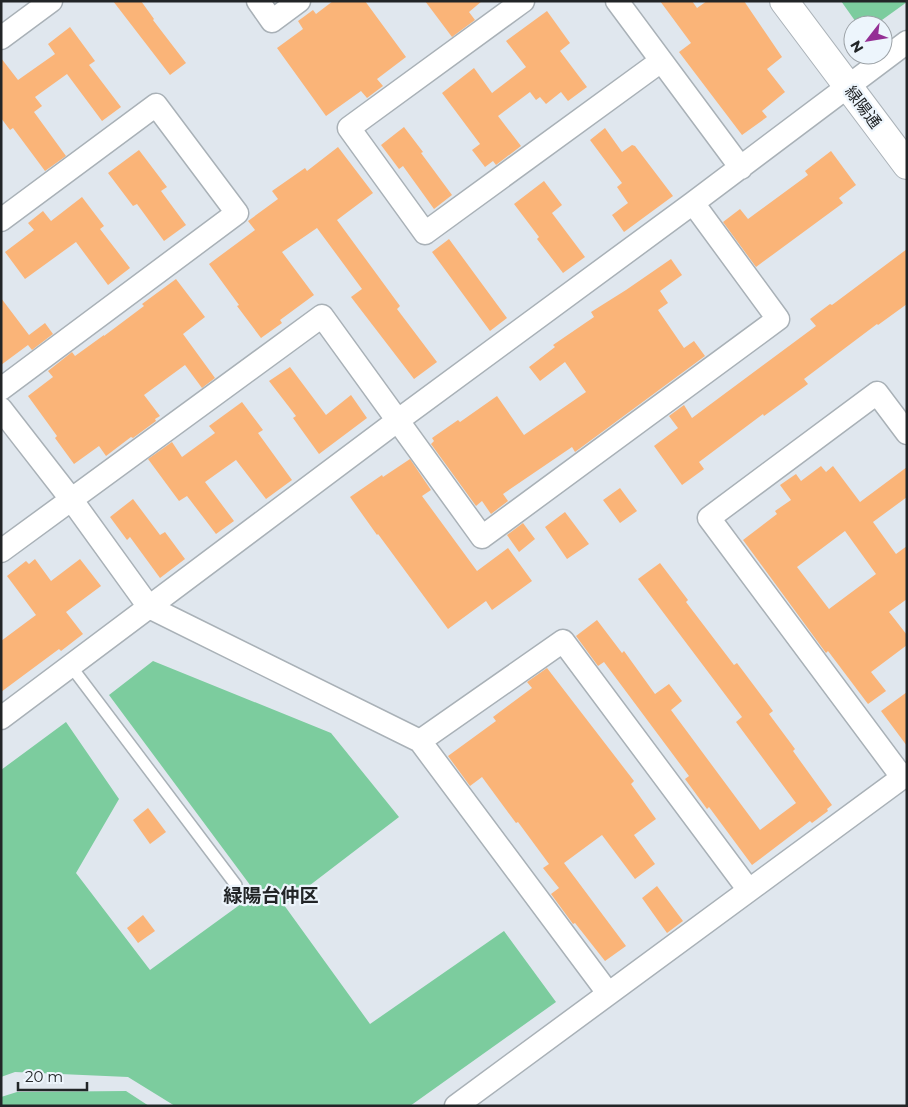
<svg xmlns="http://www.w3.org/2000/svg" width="908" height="1107" font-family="Montserrat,'Noto Sans JP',sans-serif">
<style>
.green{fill:#7ccc9e}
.building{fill:#fab478;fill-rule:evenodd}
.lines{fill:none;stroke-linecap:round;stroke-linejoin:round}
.lane-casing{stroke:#a9b1b7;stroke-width:14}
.street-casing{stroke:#a9b1b7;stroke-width:25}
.secondary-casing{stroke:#a9b1b7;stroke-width:30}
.lane{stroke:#fff;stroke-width:11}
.street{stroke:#fff;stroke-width:22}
.secondary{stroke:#fff;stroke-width:28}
.labels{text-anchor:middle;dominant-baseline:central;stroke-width:4.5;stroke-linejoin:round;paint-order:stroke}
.street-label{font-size:16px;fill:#222527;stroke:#edf5fc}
.quarter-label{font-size:19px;font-weight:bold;fill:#222527;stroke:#edf5fc}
</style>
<rect width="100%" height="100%" fill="#e0e7ee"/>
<path class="green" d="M 841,1 L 907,1 L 907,2 L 875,25 L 858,25 Z
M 153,661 L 331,733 L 399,817 L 284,905 L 370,1024 L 504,931 L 556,1002 L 410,1106 L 175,1106 L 128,1077 L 15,1072 L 1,1077 L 1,770 L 66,722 L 119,799 L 76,873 L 150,970 L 256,893 L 109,695 Z
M 126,1091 L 149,1106 L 1,1106 L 1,1097 L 17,1092 Z"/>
<path class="building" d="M 113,1 L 141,1 L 154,19 L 153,20 L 186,63 L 170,75 Z
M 333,1 L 365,1 L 406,57 L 377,79 L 383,86 L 367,98 L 361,91 L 326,116 L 277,48 L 303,29 L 298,21 L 313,10 L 316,14 Z
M 425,1 L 482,1 L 469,12 L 475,20 L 452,37 Z
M 660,1 L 692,1 L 697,8 L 707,1 L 744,1 L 782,57 L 767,69 L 785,92 L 762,111 L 767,117 L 742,135 L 679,52 L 691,43 Z
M 547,11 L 570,43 L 560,51 L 587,87 L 568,101 L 561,92 L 546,104 L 540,97 L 536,100 L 530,92 L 498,116 L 521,146 L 496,165 L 493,161 L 485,167 L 472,150 L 480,144 L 442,93 L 474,68 L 492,93 L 526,67 L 506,41 Z
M 70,27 L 95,61 L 89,65 L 121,107 L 102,121 L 67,74 L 35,97 L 42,106 L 34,112 L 66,156 L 45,171 L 13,128 L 10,130 L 1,118 L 1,58 L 18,80 L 55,54 L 48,44 Z
M 404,127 L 423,152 L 421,153 L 452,195 L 434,209 L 403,166 L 399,169 L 381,145 Z
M 605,128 L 622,152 L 632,145 L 635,146 L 673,196 L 624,232 L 612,215 L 628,203 L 617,187 L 622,183 L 590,140 Z
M 338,147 L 373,193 L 337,220 L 400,306 L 397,309 L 437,362 L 414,379 L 351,297 L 362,289 L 317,228 L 282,252 L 314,295 L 280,320 L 282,323 L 261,338 L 237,306 L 239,305 L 209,264 L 255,230 L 248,221 L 278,199 L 272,191 L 305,168 L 307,171 Z
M 139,150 L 167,187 L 161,191 L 186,225 L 164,241 L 137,204 L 133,206 L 108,173 Z
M 831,151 L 856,185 L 839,198 L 843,203 L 756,267 L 723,222 L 740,209 L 748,219 L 808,175 L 805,171 Z
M 544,181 L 562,205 L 552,213 L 585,257 L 563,273 L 537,239 L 539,237 L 514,204 Z
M 82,197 L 104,226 L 100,229 L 130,268 L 108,285 L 76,242 L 25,279 L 5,252 L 34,230 L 28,223 L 43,211 L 51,221 Z
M 449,239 L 507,318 L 490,331 L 432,252 Z
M 907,249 L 907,304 L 878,325 L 877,324 L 804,379 L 808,384 L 764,416 L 763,414 L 699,462 L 704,469 L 682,485 L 654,446 L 678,428 L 669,416 L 684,405 L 692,418 L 816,326 L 810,319 L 830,304 L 832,305 Z
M 671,259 L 682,275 L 660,291 L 668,303 L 658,310 L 684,348 L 694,341 L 705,356 L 575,452 L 572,447 L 503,494 L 508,501 L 491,514 L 482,501 L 476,506 L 431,444 L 434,441 L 432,438 L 458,420 L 460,422 L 497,396 L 524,435 L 586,392 L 565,362 L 540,381 L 529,367 L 555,347 L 553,345 L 594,317 L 591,312 L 626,290 Z
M 176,279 L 205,317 L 183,334 L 215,378 L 202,388 L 185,365 L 144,395 L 160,416 L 155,419 L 156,421 L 133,438 L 131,437 L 106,456 L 99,446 L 74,464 L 55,438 L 57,436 L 28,396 L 53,377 L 48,371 L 72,352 L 75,356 L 104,335 L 104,336 L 144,306 L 142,304 Z
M 1,298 L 29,335 L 45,323 L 53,334 L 32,350 L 28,345 L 1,365 Z
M 290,367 L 326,415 L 351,395 L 367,418 L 319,454 L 293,418 L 296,416 L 269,381 Z
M 242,402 L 263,430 L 258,433 L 292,480 L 266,499 L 236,460 L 205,482 L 234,521 L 216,534 L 187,496 L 179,501 L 148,459 L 172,442 L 182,457 L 215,433 L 209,426 Z
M 410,459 L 431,490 L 422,496 L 477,571 L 508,548 L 532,581 L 492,610 L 486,601 L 448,629 L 378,534 L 377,535 L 350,497 L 382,475 L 383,477 Z
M 821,466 L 826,472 L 833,466 L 860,502 L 907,467 L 907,497 L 873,522 L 896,554 L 907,546 L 907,599 L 889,612 L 907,635 L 907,645 L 871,672 L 886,691 L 868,704 L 828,651 L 826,653 L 743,540 L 777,514 L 775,511 L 791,500 L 780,485 L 796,474 L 801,481 ZM 845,531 L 876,574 L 829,609 L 797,567 Z
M 620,488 L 637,511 L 620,523 L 603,500 Z
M 133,499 L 160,535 L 165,532 L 185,559 L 160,578 L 130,537 L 127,540 L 110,517 Z
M 565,512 L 589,544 L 567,559 L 545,527 Z
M 523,523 L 535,539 L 519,552 L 507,535 Z
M 35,559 L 51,581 L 80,559 L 101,586 L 66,612 L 83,634 L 61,651 L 59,649 L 1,692 L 1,641 L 36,615 L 7,576 L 26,561 L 29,564 Z
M 660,563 L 688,600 L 686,602 L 734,665 L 737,663 L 773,711 L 769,714 L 795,749 L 793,751 L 832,805 L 827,809 L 828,811 L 812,823 L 810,821 L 752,865 L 709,807 L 707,809 L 685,779 L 689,776 L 604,662 L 598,666 L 576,636 L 597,620 L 622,653 L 624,651 L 655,694 L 669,684 L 682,701 L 671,710 L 760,830 L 796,803 L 736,722 L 742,717 L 638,579 Z
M 547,668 L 634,781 L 631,784 L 656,819 L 634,835 L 655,864 L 635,879 L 602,835 L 564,863 L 626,946 L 605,961 L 575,923 L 573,924 L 551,894 L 559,888 L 543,868 L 549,864 L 518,822 L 516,823 L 482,777 L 470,786 L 448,756 L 496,721 L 493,717 L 532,688 L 527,682 Z
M 907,692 L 907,746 L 881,711 Z
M 148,808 L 166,832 L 150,844 L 133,820 Z
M 657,886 L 683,921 L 667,933 L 642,898 Z
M 143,915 L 155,931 L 138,943 L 127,928 Z"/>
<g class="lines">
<g class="lane-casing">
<path id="lane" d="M 70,665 L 236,885"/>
</g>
<g class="street-casing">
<path id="street" d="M 258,1 L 272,21 L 299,1
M 523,1 L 349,128 L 425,233 L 661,61
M 617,1 L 741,168
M 1,38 L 51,1
M 1,220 L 156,105 L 237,213 L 1,389
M 1,409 L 71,499 L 149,607 L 420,741 L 608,993
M 1,551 L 322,316 L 482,537 L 778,319 L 693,203
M 1,718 L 397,421 L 693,203 L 907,42
M 420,741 L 563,641 L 748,889
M 902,777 L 709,518 L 877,393 L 907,433
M 456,1106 L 907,774"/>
</g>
<g class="secondary-casing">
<path id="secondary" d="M 784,1 L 907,165"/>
</g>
<use href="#lane" class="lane"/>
<use href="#street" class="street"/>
<use href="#secondary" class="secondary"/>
</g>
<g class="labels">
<g class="street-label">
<text transform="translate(863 107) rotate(53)">緑陽通</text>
</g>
<g class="quarter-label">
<text x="271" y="895">緑陽台仲区</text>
</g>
</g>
<rect width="908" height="1107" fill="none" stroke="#222527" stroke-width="5"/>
<g transform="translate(868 40) rotate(239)"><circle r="24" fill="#edf5fc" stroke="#9ca2a7"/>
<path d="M0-4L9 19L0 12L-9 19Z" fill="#942f95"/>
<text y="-8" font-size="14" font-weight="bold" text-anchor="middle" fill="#222527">N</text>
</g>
<path d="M18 1082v8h69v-8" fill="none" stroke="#222527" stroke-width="2.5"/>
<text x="25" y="1082" font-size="15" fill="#222527" stroke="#edf5fc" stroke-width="4" paint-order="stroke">20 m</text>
</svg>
